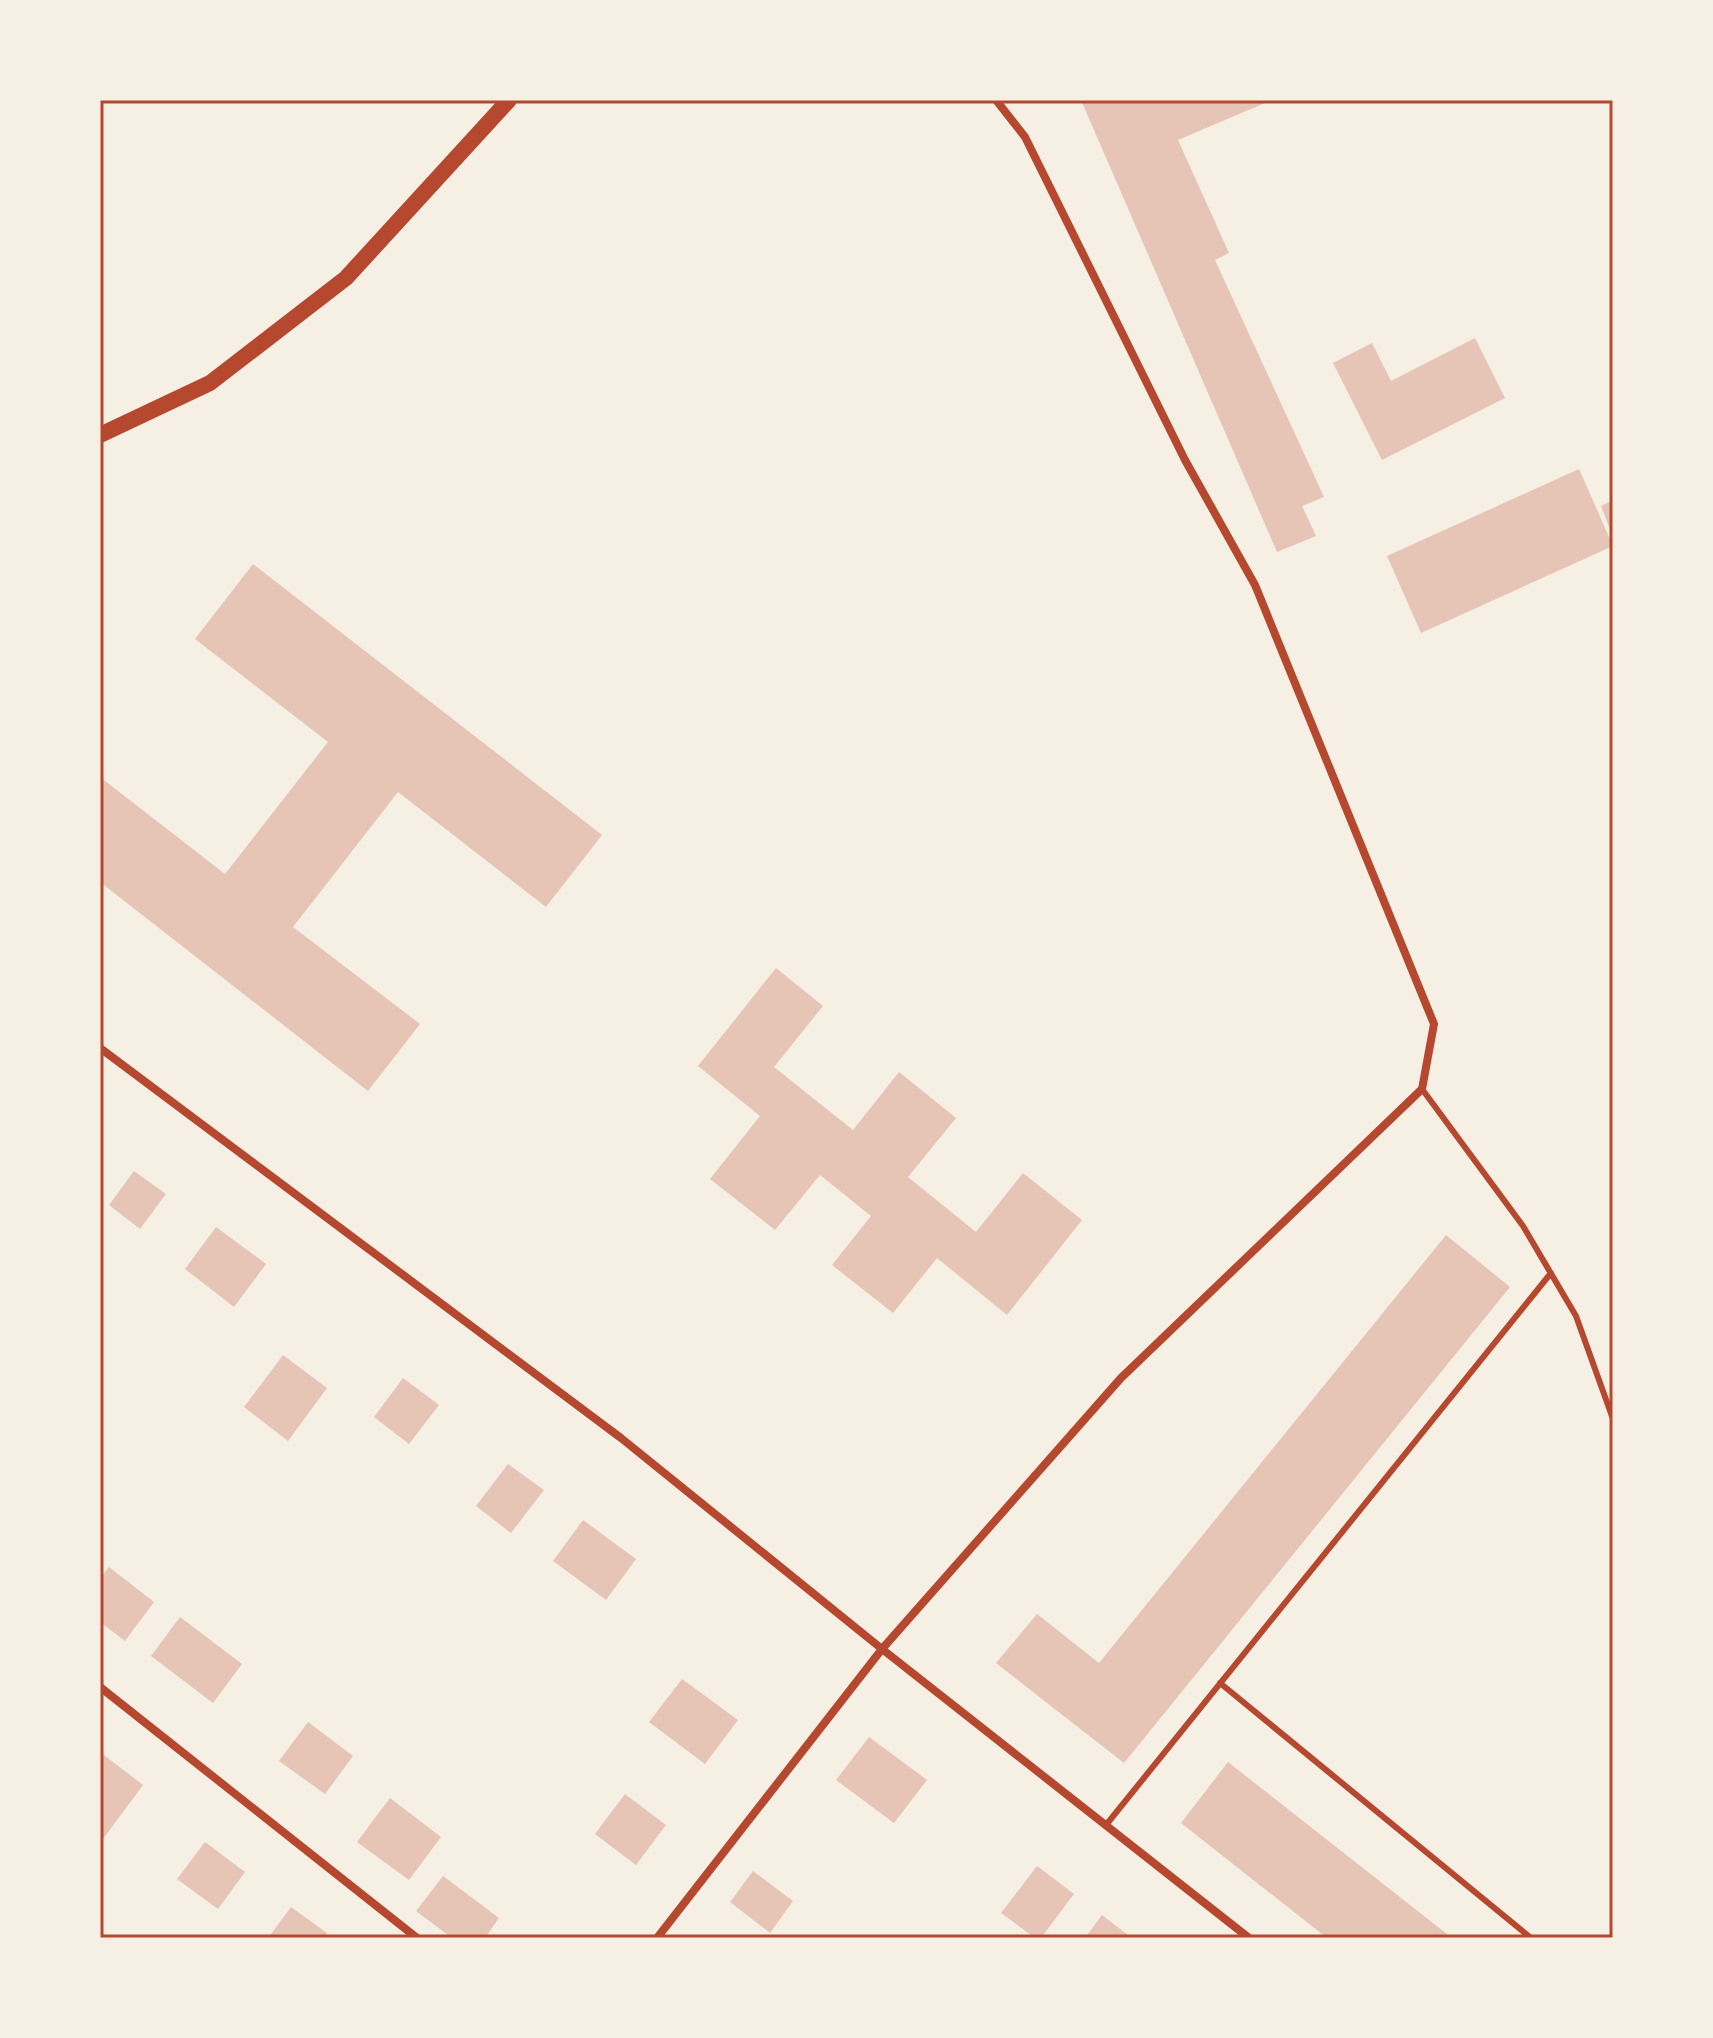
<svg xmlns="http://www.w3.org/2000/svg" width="1713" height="2038" font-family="'Libre Baskerville',serif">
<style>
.building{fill:#e6c5b7}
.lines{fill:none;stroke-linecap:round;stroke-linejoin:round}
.service{stroke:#b5482f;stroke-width:6}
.minor{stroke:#b5482f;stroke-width:8}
.secondary{stroke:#b5482f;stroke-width:16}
.neatline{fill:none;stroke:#b5482f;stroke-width:3}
</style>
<rect width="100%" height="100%" fill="#f6efe4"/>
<path class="building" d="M 1081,100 L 1272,100 L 1178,140 L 1229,253 L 1215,260 L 1324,497 L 1302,506 L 1316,536 L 1277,552 Z
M 1475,338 L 1505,398 L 1382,460 L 1333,363 L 1372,343 L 1391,381 Z
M 1579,469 L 1613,546 L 1421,633 L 1387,556 Z
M 1613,500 L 1613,537 L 1601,506 Z
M 253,564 L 602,835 L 546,907 L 398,792 L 293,927 L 420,1024 L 368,1091 L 100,882 L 100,777 L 225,874 L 328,742 L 195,639 Z
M 776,968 L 823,1006 L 774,1067 L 853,1130 L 899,1072 L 956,1118 L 908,1177 L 976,1232 L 1023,1173 L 1082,1220 L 1007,1315 L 937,1258 L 893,1313 L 832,1265 L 871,1216 L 820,1175 L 775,1230 L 710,1179 L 760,1116 L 698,1066 Z
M 134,1171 L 166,1194 L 140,1229 L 109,1205 Z
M 216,1227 L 266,1264 L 234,1307 L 185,1269 Z
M 1446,1235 L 1510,1287 L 1124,1763 L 996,1663 L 1037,1614 L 1099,1663 Z
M 283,1355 L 327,1388 L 288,1441 L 244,1407 Z
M 403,1378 L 439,1405 L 409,1444 L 374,1417 Z
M 508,1464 L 544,1490 L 511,1533 L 476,1506 Z
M 583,1520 L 636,1559 L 606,1600 L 553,1561 Z
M 109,1567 L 154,1602 L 125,1641 L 100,1622 L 100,1579 Z
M 180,1617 L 242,1664 L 213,1703 L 151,1656 Z
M 682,1679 L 738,1720 L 705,1764 L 649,1722 Z
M 308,1722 L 353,1756 L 325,1794 L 279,1761 Z
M 869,1737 L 927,1780 L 894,1823 L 836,1780 Z
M 100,1752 L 143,1785 L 103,1839 L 100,1837 Z
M 1228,1762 L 1452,1938 L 1327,1938 L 1181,1823 Z
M 625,1794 L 666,1825 L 636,1865 L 595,1834 Z
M 390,1798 L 441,1837 L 409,1880 L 357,1842 Z
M 205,1842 L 245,1872 L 218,1909 L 177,1879 Z
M 1037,1866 L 1074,1894 L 1041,1938 L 1035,1938 L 1001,1913 Z
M 753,1871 L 793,1901 L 770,1933 L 730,1902 Z
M 443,1876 L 499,1918 L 485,1938 L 452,1938 L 416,1911 Z
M 291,1907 L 327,1933 L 324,1938 L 268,1938 Z
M 1102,1915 L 1132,1938 L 1085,1938 Z"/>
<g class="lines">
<path class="service" d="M 1422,1089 L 1523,1226 L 1576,1316 L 1613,1419
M 1220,1683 L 1531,1938
M 1106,1825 L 1551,1273"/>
<path class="minor" d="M 100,1048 L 621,1438 L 882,1649 L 1249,1938
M 100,1687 L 417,1938
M 657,1938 L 882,1649 L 1121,1378 L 1422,1089 L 1434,1024 L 1255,585 L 1185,460 L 1025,137 L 996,100"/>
<path class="secondary" d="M 100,435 L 210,383 L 346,278 L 509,100"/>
</g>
<rect width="1713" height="2038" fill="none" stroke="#f6efe4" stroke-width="204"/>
<rect x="102" y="102" width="1509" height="1834" class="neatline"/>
</svg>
